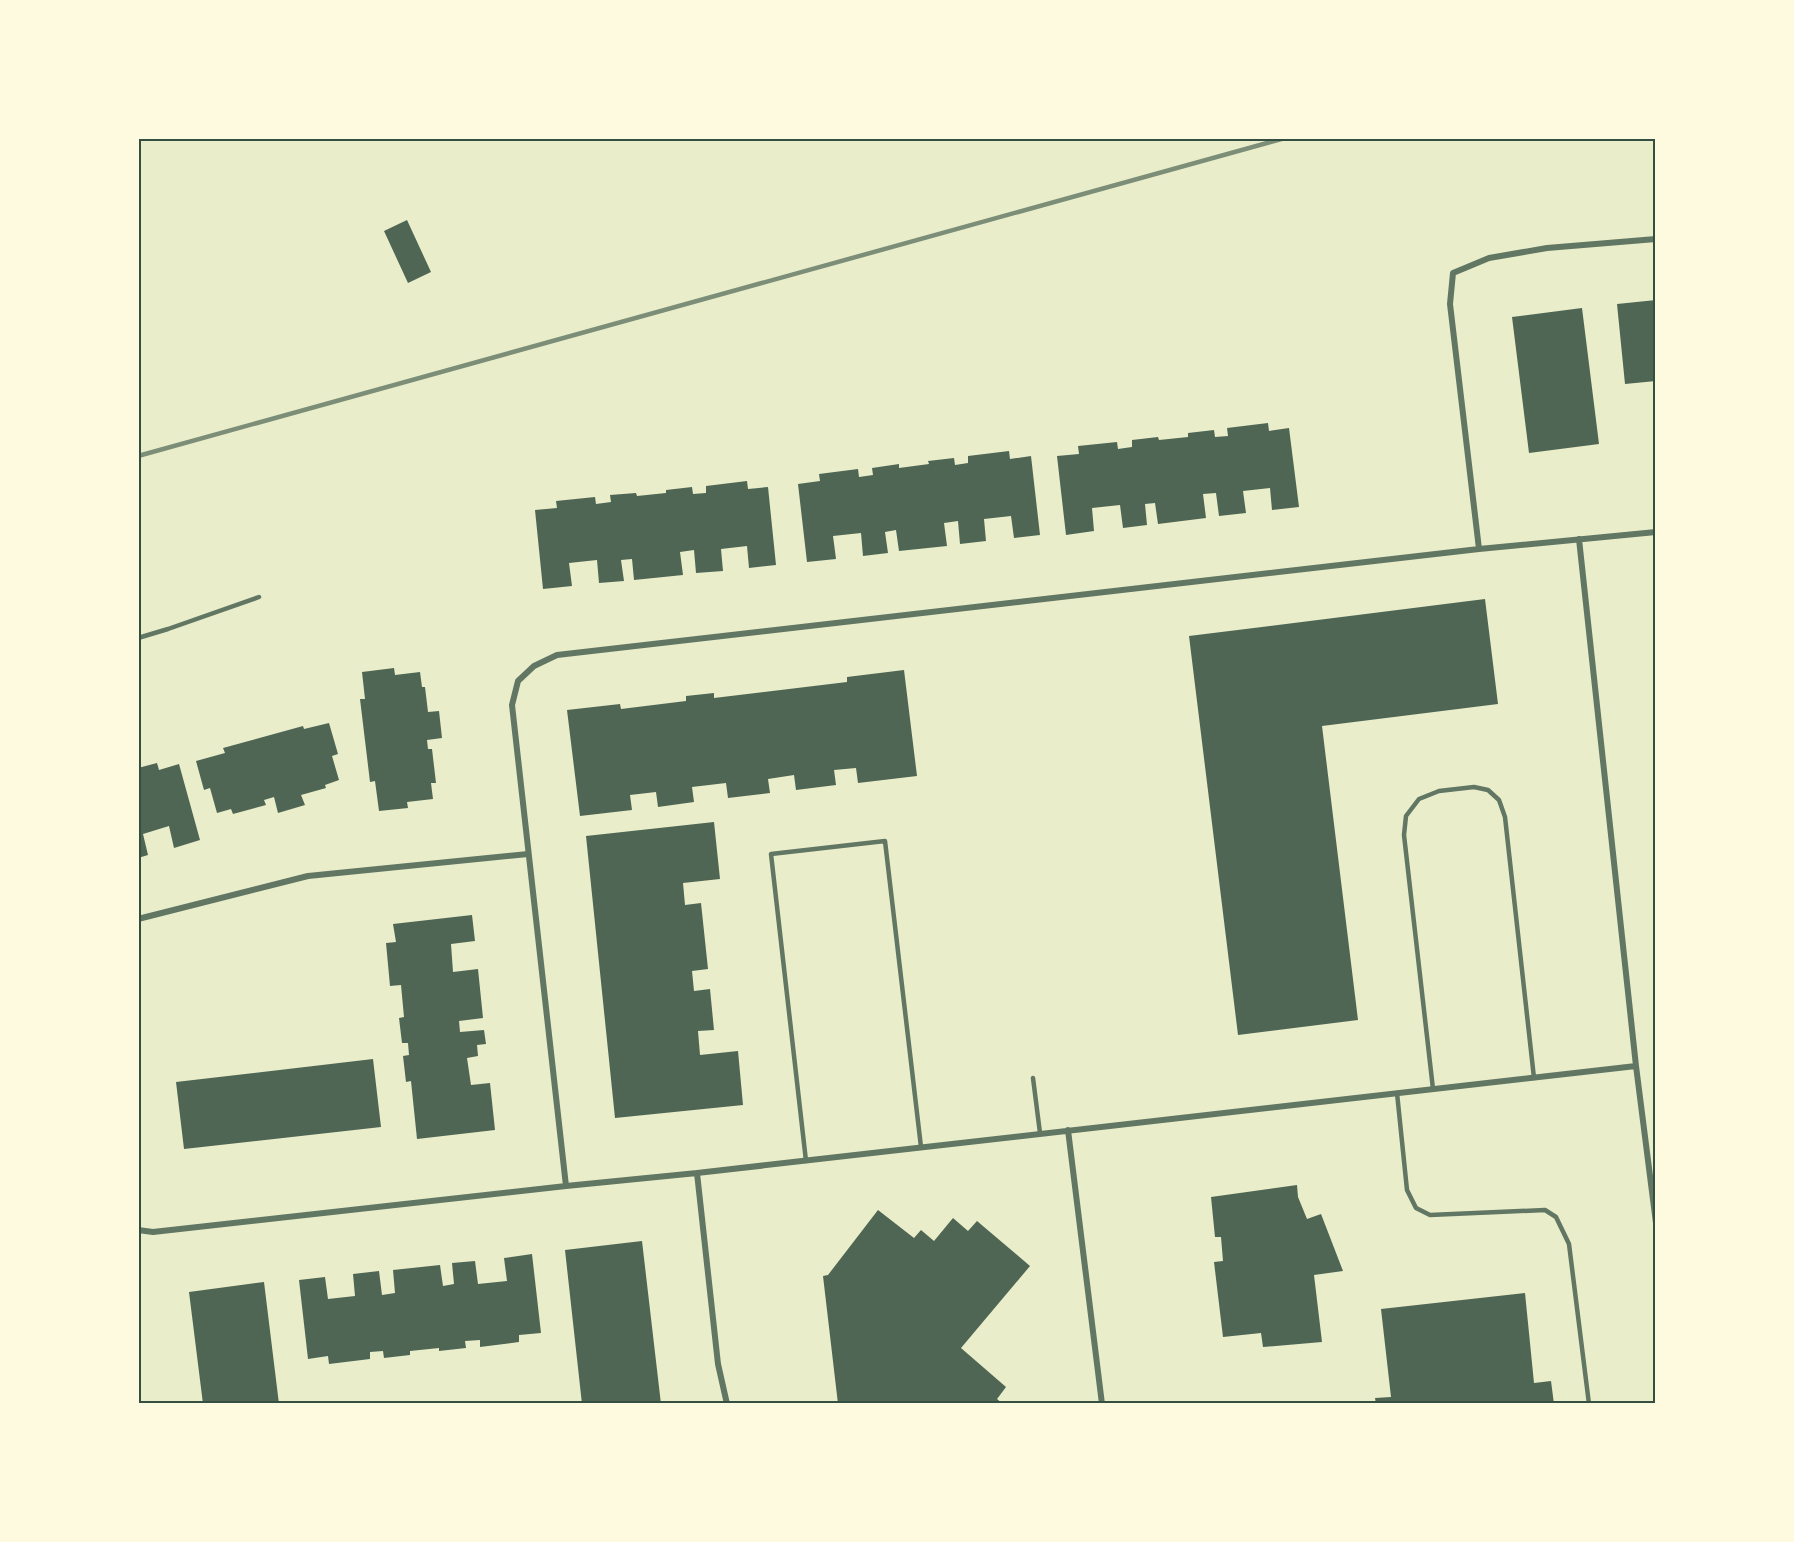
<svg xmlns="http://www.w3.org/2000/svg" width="1794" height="1542" font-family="'Noto Serif',serif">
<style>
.building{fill:#4f6655}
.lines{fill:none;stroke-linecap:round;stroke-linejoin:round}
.service{stroke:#617663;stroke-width:4.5}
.minor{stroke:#617663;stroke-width:6}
.rail{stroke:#7c8e77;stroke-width:4.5}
.neatline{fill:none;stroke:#344e41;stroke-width:2}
</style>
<rect width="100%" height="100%" fill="#e9edc9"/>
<path class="building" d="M 407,220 L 431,272 L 408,283 L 384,231 Z
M 1656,300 L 1656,381 L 1625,384 L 1617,304 Z
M 1582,308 L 1599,444 L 1529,453 L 1512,317 Z
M 1268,423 L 1269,431 L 1289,428 L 1299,507 L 1272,510 L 1270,488 L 1243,491 L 1246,513 L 1219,516 L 1216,493 L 1203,494 L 1206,518 L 1158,524 L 1155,503 L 1145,504 L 1147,525 L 1123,528 L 1120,505 L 1092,508 L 1094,531 L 1066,535 L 1057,456 L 1079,454 L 1078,446 L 1117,442 L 1118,449 L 1132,447 L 1132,440 L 1158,437 L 1159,440 L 1188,437 L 1188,433 L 1214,430 L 1215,437 L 1228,436 L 1227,428 Z
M 1009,451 L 1010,459 L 1031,456 L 1040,535 L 1014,538 L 1011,516 L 984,519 L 986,541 L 960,544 L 958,521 L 944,523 L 947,546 L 899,551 L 896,530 L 885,532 L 888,553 L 863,556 L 861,533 L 833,536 L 836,559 L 807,562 L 798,484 L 820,481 L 819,474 L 858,469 L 859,477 L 873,475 L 872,468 L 899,464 L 899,468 L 929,464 L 928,461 L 954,458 L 955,465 L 968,463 L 968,456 Z
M 747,481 L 748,489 L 768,487 L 776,565 L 749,568 L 747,546 L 721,549 L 723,571 L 696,573 L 694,550 L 680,552 L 683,575 L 634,580 L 632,559 L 621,560 L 624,581 L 599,583 L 597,560 L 569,563 L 572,586 L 543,589 L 535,510 L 557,508 L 556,501 L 595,497 L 596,504 L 611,502 L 610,495 L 636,493 L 637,496 L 666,493 L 666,490 L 692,487 L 693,494 L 706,493 L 706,486 Z
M 1485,599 L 1498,704 L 1322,726 L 1358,1020 L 1238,1035 L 1189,636 Z
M 394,668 L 395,675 L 420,672 L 422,687 L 425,687 L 428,712 L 439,711 L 442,738 L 427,740 L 428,749 L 432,749 L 436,783 L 431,783 L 433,799 L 407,802 L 408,808 L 379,811 L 375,781 L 370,782 L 360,699 L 365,699 L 362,672 Z
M 904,670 L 917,776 L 858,783 L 856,768 L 834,770 L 836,785 L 796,790 L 794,775 L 768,779 L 770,793 L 728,798 L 726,783 L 692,787 L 694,802 L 658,807 L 656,792 L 630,795 L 632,810 L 580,816 L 567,710 L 620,704 L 621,709 L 686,701 L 686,696 L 714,693 L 714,698 L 847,682 L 847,677 Z
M 329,723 L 338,754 L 332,756 L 339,780 L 325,785 L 326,788 L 301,795 L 305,805 L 278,813 L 274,797 L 264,800 L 266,805 L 233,814 L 231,809 L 217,813 L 210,788 L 204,790 L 196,761 L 225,753 L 223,748 L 303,726 L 304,729 Z
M 157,763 L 159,770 L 179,764 L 200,840 L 174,848 L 169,826 L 143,834 L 148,855 L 138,858 L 138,768 Z
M 714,822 L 720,879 L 683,883 L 685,905 L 701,903 L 708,969 L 692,971 L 694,991 L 710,989 L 714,1030 L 698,1031 L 700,1055 L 738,1051 L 743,1105 L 615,1118 L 586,836 Z
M 472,915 L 475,941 L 451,944 L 453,972 L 478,969 L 483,1018 L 459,1021 L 460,1032 L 484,1030 L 486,1044 L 477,1045 L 478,1056 L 467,1058 L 471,1085 L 490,1083 L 495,1130 L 417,1139 L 411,1081 L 406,1082 L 403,1056 L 409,1055 L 408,1043 L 402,1043 L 399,1018 L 404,1017 L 401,985 L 390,986 L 386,943 L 396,942 L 393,924 Z
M 373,1059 L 381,1127 L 184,1149 L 176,1082 Z
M 1297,1185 L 1298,1197 L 1307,1219 L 1321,1214 L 1343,1271 L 1314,1275 L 1322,1342 L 1263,1347 L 1261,1333 L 1223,1337 L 1214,1262 L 1223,1261 L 1221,1237 L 1215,1237 L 1211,1197 Z
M 878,1210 L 914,1238 L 921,1230 L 934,1241 L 953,1218 L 968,1231 L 977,1221 L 1030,1266 L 961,1348 L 1006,1387 L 997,1399 L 1003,1404 L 838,1404 L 823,1276 L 828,1275 Z
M 642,1241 L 661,1404 L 582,1404 L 565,1250 Z
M 532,1254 L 541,1333 L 519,1335 L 519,1342 L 480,1347 L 480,1340 L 465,1341 L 466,1348 L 439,1351 L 439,1348 L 410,1351 L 410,1355 L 384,1358 L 383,1351 L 370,1352 L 370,1359 L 329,1364 L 328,1356 L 308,1359 L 299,1280 L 325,1277 L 328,1299 L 355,1296 L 353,1274 L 379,1271 L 382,1295 L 395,1293 L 393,1270 L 440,1265 L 443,1286 L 454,1284 L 452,1263 L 475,1261 L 478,1284 L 507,1281 L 504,1258 Z
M 264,1282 L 279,1404 L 203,1404 L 189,1292 Z
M 1525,1293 L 1534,1383 L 1551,1381 L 1554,1404 L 1376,1404 L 1375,1398 L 1391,1397 L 1381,1309 Z"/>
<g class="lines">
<path class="service" d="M 138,638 L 168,629 L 259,597
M 1033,1078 L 1040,1133
M 1433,1089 L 1404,835 L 1406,816 L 1419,799 L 1439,791 L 1474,787 L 1488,790 L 1499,800 L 1505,817 L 1534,1078
M 1397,1093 L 1407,1190 L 1416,1208 L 1430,1215 L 1545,1210 L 1556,1217 L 1569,1244 L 1589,1404
M 806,1161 L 771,854 L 885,841 L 921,1147"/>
<path class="minor" d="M 1579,539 L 1636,1066 L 1656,1223
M 1479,549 L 1450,304 L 1453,273 L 1489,258 L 1547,248 L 1656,239
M 138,919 L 308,876 L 528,854
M 1068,1130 L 1102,1404
M 697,1173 L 718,1364 L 727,1404
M 566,1186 L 512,705 L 518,681 L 534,666 L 557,655 L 1479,549 L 1656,532
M 138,1230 L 153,1232 L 566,1186 L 697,1173 L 1636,1066"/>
<path class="rail" d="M 138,456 L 1285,138"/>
</g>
<rect width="1794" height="1542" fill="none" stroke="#fefae0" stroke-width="279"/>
<rect x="140" y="140" width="1514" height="1262" class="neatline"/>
</svg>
